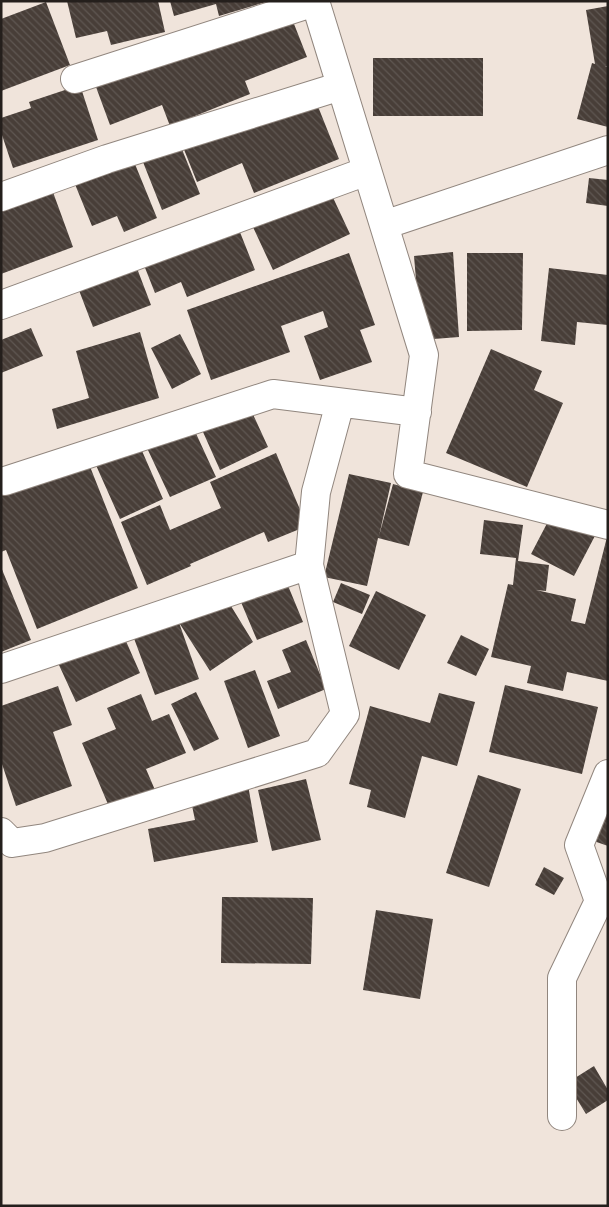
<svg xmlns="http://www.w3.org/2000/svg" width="609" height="1207" font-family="Commissioner,sans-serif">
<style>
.building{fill:url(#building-back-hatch)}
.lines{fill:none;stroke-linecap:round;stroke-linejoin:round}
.street-casing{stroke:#91867e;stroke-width:30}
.street{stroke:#fff;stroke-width:28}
</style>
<defs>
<pattern id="building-back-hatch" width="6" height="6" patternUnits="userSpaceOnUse" patternTransform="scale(1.25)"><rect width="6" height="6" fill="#483e38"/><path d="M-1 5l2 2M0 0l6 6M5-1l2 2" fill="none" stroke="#5f5752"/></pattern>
</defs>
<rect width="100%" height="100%" fill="#f0e4db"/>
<path class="building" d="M 67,1 L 158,1 L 165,32 L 111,45 L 107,31 L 76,38 Z
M 170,1 L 266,1 L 266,2 L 219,16 L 216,4 L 174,16 Z
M 285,1 L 307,57 L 245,81 L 250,94 L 170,126 L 162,105 L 110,125 L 96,87 L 185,52 Z
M 46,2 L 70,65 L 1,91 L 1,19 Z
M 608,6 L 608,66 L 605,66 L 608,67 L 608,127 L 577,119 L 592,63 L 595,64 L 586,10 Z
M 373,58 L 483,58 L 483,116 L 373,116 Z
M 309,84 L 339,159 L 254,193 L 242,163 L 197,182 L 179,137 Z
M 80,85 L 98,140 L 13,168 L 1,132 L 1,118 L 31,108 L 29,102 Z
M 179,142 L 200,194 L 162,210 L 141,157 Z
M 128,147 L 157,218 L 124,232 L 117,216 L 92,226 L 70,172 Z
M 589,178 L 608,180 L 608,206 L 586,203 Z
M 50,184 L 73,247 L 1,274 L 1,202 Z
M 329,189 L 350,234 L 273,270 L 252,225 Z
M 230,207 L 255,270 L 187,297 L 181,282 L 155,293 L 136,245 Z
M 130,250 L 151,305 L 93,327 L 72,272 Z
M 453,252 L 459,337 L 421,340 L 414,256 Z
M 349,253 L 375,325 L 360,330 L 372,362 L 320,380 L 304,336 L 328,327 L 323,311 L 281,326 L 290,352 L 211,380 L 187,310 Z
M 467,253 L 523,253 L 522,330 L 467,331 Z
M 549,268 L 608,275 L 608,325 L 577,322 L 575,345 L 541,341 Z
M 31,328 L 43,356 L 1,373 L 1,340 Z
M 140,332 L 159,398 L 57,429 L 52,409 L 89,398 L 76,351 Z
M 180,334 L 201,374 L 172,389 L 151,348 Z
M 491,349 L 542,371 L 534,390 L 563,403 L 527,487 L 446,453 Z
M 251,410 L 268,447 L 220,470 L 203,432 Z
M 193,427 L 216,477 L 170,497 L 147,448 Z
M 139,444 L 163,499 L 120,519 L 95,463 Z
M 276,453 L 307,526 L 268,542 L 264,532 L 190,564 L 191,566 L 147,585 L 121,522 L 160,505 L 170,530 L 221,508 L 210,482 Z
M 87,459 L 138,588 L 37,629 L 6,550 L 1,552 L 1,494 Z
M 349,474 L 391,483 L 379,536 L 393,484 L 423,492 L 409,546 L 378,538 L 367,586 L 324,577 Z
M 554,510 L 597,532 L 574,576 L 531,554 Z
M 484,520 L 523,525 L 518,561 L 549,565 L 546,591 L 536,590 L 576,599 L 571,621 L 585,624 L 608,533 L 608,681 L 567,672 L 563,691 L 527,683 L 531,666 L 491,657 L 508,584 L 513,585 L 516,558 L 480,554 Z
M 1,567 L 31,640 L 1,652 Z
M 284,576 L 303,622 L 257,640 L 238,595 Z
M 341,583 L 370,595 L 362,614 L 333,602 Z
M 376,591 L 426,615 L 399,670 L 349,646 Z
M 223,593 L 253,642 L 210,671 L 178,621 Z
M 177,617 L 199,679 L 155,695 L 132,633 Z
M 118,623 L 140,673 L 76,702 L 53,652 Z
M 461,635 L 489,649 L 476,676 L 447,663 Z
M 306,640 L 326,689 L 278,709 L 267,681 L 291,672 L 282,650 Z
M 255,670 L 280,736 L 248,748 L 224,681 Z
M 505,685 L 598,707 L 582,774 L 489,752 Z
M 58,686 L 72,725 L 53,732 L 72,786 L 16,806 L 1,761 L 1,706 Z
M 196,692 L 219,739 L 194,751 L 171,704 Z
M 439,693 L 475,702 L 457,766 L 422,756 L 405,818 L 367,807 L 371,790 L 349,784 L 370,706 L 430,723 Z
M 141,694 L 152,721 L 169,714 L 186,753 L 146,769 L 155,790 L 110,809 L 82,743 L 116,729 L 107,708 Z
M 478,775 L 521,789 L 489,887 L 446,873 Z
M 608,778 L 608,846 L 588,839 Z
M 306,779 L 321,840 L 272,851 L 258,790 Z
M 248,785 L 258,842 L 154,862 L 148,829 L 195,820 L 190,796 Z
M 544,867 L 564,878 L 554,895 L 535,885 Z
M 222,897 L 313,898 L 311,964 L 221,963 Z
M 376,910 L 433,919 L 420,999 L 363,990 Z
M 594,1066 L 608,1090 L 608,1100 L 586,1114 L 567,1083 Z"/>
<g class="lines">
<g class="street-casing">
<path id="street" d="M 315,1 L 424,355 L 408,474 L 608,525
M 75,79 L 315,2
M 1,197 L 107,159 L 341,86
M 384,225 L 608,150
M 1,305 L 367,171
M 5,481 L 273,394 L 417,412
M 1,669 L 309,565
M 1,832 L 12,843 L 45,838 L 317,753 L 345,714 L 309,565 L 316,492 L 340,403
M 562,1116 L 562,978 L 599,901 L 579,845 L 608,774"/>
</g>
<use href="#street" class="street"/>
</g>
<rect width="609" height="1207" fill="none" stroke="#241f1c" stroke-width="5"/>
</svg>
